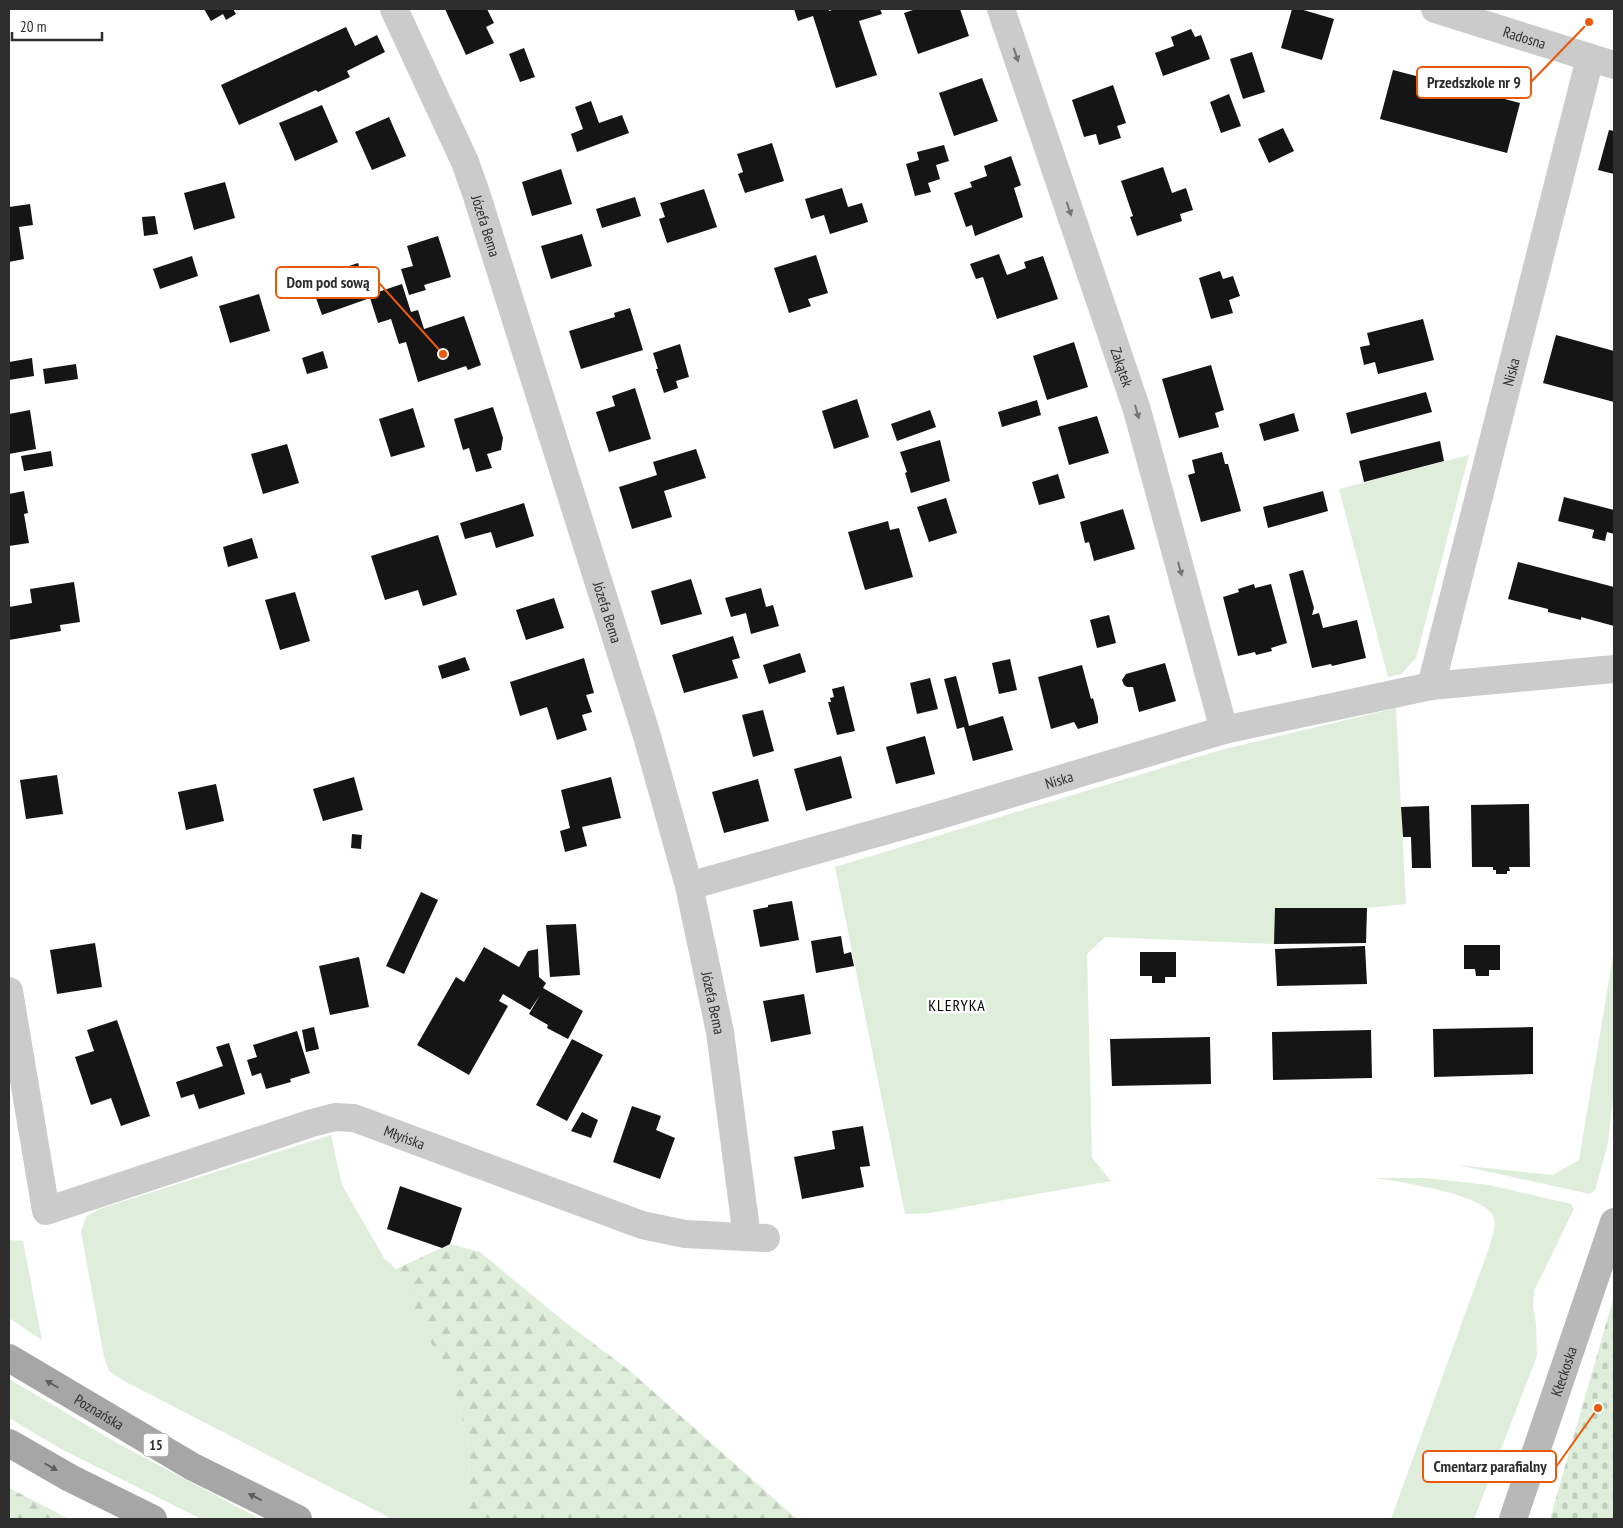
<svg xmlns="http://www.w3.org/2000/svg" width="1623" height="1528" font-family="'PT Sans Narrow',sans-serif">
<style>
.green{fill:#dfeddb}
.forest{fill:url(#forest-firs)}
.cemetery{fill:url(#cemetery-stones)}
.building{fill:#151515}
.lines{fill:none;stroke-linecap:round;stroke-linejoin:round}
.street{stroke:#cbcbcb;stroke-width:28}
.secondary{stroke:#b8b8b8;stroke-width:28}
.primary{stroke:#a6a6a6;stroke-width:28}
.oneway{fill:#757575}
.oneway2{fill:#5e5e5e}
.labels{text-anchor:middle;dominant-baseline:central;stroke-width:5;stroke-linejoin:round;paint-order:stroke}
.shield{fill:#fff;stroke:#6d6d6d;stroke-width:1}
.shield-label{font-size:14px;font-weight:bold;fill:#2e2e2e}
.street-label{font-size:15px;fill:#2e2e2e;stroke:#fff}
.neighbourhood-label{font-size:16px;letter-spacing:1px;fill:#000;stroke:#fff}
.leader{fill:none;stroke:#e8590c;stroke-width:2}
.callout-dot{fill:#e8590c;stroke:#fff;stroke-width:2}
.callout{fill:#fff;stroke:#e8590c;stroke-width:2}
.callout-label{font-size:16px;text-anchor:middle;font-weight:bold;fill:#2e2e2e}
</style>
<defs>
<pattern id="forest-firs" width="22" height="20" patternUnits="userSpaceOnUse" patternTransform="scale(1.25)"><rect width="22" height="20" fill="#dfeddb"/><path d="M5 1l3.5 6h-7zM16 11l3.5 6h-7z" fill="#c0ccbc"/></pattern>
<pattern id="cemetery-stones" width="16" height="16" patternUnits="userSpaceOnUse" patternTransform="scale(1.25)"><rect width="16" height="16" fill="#dfeddb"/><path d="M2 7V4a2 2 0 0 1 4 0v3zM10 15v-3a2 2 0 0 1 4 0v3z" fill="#c0ccbc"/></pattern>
</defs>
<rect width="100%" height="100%" fill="#fff"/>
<path class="green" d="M 1469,455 L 1416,658 L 1401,674 L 1388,677 L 1339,489 Z
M 1396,708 L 1406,904 L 1367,908 L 1365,943 L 1274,944 L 1105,937 L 1087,954 L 1092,1158 L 1111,1181 L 930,1213 L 905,1214 L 835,867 L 1221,750 Z
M 1614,950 L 1614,1090 L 1608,1143 L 1595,1190 L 1590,1194 L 1458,1165 L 1553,1175 L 1579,1160 Z
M 331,1135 L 342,1185 L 384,1258 L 396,1269 L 457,1397 L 470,1453 L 468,1494 L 468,1519 L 392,1519 L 124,1381 L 109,1371 L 104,1357 L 81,1232 L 86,1217 L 99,1209 Z
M 1374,1178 L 1425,1178 L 1489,1185 L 1571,1204 L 1574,1209 L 1534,1291 L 1533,1305 L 1536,1324 L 1537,1356 L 1474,1519 L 1391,1519 L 1490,1245 C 1492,1236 1498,1223 1492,1214 C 1480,1194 1398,1181 1374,1178 Z
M 9,1240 L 23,1241 L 42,1340 L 9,1318 Z
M 9,1379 L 117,1443 L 260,1519 L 201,1519 L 61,1449 L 9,1418 Z"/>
<path class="forest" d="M 450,1244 L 480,1252 L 561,1319 L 630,1371 L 797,1519 L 468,1519 L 468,1494 L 470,1453 L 457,1397 L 396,1269 Z
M 9,1488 L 69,1519 L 9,1519 Z"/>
<path class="cemetery" d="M 1614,1296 L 1614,1519 L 1550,1519 Z"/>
<path class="building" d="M 204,9 L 233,9 L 236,14 L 226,20 L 223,14 L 211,21 Z
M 445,9 L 487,9 L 494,23 L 486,27 L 494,43 L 466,55 Z
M 794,9 L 829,9 L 829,11 L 835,9 L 880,9 L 882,14 L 859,21 L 877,75 L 836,88 L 813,16 L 798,21 Z
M 916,9 L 960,9 L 969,36 L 918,54 L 904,13 Z
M 1292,9 L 1300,9 L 1334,19 L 1322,60 L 1281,48 Z
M 346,27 L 355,46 L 377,35 L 385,52 L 347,71 L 350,77 L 318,92 L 316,90 L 239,125 L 221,85 Z
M 1191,29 L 1195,37 L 1201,35 L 1210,59 L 1163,76 L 1155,53 L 1174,46 L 1171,37 Z
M 524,48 L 535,77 L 520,82 L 509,54 Z
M 1252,52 L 1265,92 L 1243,99 L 1230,59 Z
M 1393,70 L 1520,103 L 1507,153 L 1380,119 Z
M 982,78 L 998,121 L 954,136 L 939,93 Z
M 1113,85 L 1126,123 L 1117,126 L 1121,138 L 1099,145 L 1096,134 L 1084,137 L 1072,100 Z
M 1229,94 L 1241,126 L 1221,133 L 1210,102 Z
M 591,101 L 599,123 L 622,115 L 629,133 L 577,152 L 571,134 L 583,129 L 575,107 Z
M 322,105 L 338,142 L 295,161 L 279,123 Z
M 389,117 L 406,156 L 372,170 L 355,132 Z
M 1283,128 L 1294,151 L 1269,163 L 1258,139 Z
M 1609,130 L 1614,131 L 1614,174 L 1598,170 Z
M 772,143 L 784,181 L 745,193 L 738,174 L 743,172 L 737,154 Z
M 944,145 L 949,161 L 936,165 L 940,179 L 928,183 L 931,192 L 915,196 L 906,164 L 919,160 L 917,152 Z
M 1011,156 L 1021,185 L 1014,188 L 1023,217 L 975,236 L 972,225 L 966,227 L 954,193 L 972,187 L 970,182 L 987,176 L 984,166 Z
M 1163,167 L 1172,193 L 1186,188 L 1193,210 L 1180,214 L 1182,221 L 1137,236 L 1130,217 L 1133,216 L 1121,181 Z
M 561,169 L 572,204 L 532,216 L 522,182 Z
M 225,182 L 235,218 L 194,230 L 184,193 Z
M 842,188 L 848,207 L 862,203 L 868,222 L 830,234 L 824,215 L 811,219 L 805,199 Z
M 704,189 L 717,227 L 667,243 L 659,219 L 665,217 L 660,203 Z
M 635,197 L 641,216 L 602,228 L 596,209 Z
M 30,204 L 33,225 L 19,227 L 24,259 L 9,262 L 9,207 Z
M 155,216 L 158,234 L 144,236 L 142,217 Z
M 582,234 L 592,266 L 551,279 L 541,246 Z
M 438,236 L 451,277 L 424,285 L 426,290 L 409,295 L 401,269 L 413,266 L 407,246 Z
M 999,254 L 1007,275 L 1026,268 L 1024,262 L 1043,256 L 1058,299 L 997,319 L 983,277 L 976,279 L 970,264 Z
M 816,255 L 828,293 L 808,299 L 811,306 L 789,313 L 774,268 Z
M 192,256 L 198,276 L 160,289 L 153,269 Z
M 358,263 L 369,295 L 402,284 L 411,312 L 418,310 L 424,329 L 464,316 L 481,365 L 468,370 L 466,366 L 418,382 L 406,342 L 399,344 L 391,319 L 378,323 L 370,298 L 322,315 L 316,298 L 320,297 L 313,278 Z
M 1220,271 L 1223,279 L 1233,276 L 1240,296 L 1229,300 L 1233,313 L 1211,319 L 1199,278 Z
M 259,294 L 270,331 L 230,343 L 219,306 Z
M 630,308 L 643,350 L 581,369 L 569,331 L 615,317 L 614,313 Z
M 1423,319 L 1434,360 L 1378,374 L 1375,362 L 1364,365 L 1360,347 L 1370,345 L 1367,333 Z
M 1556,335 L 1614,351 L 1614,402 L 1543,383 Z
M 1074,342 L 1088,387 L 1047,400 L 1033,356 Z
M 680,344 L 689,377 L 676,381 L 678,388 L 664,393 L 656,369 L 658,369 L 653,353 Z
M 323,351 L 328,368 L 307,374 L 302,358 Z
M 32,358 L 34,376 L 9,380 L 9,362 Z
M 76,364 L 78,379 L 45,384 L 43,369 Z
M 1211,365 L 1224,410 L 1215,413 L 1219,427 L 1179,438 L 1162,379 Z
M 635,388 L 651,439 L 609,452 L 596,412 L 615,406 L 612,396 Z
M 1426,392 L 1432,412 L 1351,434 L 1346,413 Z
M 857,399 L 869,437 L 834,449 L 822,411 Z
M 1037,400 L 1041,415 L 1002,427 L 998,412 Z
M 493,407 L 503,438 L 501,450 L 487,454 L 492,468 L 476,472 L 469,448 L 463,450 L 454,419 Z
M 413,408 L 425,447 L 391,457 L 379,419 Z
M 30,410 L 36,449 L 9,454 L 9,414 Z
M 930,410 L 936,427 L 897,441 L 891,424 Z
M 1294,413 L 1299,431 L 1264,441 L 1259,424 Z
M 1097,416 L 1109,453 L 1069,465 L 1058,427 Z
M 940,440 L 950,481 L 911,493 L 905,473 L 907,472 L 900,452 Z
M 1440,441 L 1444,461 L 1364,482 L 1359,461 Z
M 287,444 L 299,483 L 263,494 L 251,454 Z
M 696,449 L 706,478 L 664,491 L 672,517 L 632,529 L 619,487 L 657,475 L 653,462 Z
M 51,451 L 53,466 L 24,471 L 21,456 Z
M 1222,452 L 1225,464 L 1228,464 L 1241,511 L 1201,522 L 1188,475 L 1195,473 L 1192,460 Z
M 1058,474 L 1065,498 L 1039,505 L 1032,482 Z
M 24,491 L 28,513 L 24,514 L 29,543 L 9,546 L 9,494 Z
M 1323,491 L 1328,511 L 1268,528 L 1263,507 Z
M 1564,497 L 1614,510 L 1614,534 L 1607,532 L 1605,541 L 1592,538 L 1594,530 L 1558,521 Z
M 946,498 L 957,533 L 929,542 L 917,507 Z
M 524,503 L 534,536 L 496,548 L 491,532 L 465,539 L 460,523 Z
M 1123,509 L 1135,549 L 1094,561 L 1089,542 L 1085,543 L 1080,522 Z
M 888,521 L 890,530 L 899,528 L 913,577 L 865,590 L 848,532 Z
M 438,535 L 457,595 L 423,606 L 418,590 L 385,600 L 371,556 Z
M 252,538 L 258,558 L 228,567 L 223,547 Z
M 1518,562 L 1614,587 L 1614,626 L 1581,617 L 1581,620 L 1548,612 L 1548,609 L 1508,599 Z
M 1303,570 L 1314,608 L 1312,615 L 1319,613 L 1323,628 L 1357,620 L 1366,658 L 1332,666 L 1331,664 L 1312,668 L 1289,574 Z
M 691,579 L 702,614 L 661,625 L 651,591 Z
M 74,582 L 80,622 L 60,625 L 61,631 L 9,640 L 9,607 L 32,603 L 30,589 Z
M 1254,584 L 1255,588 L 1271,584 L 1287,643 L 1271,648 L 1272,651 L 1256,655 L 1255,652 L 1238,656 L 1223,597 L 1239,592 L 1238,589 Z
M 761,588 L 766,607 L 773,605 L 779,626 L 751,634 L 746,613 L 731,617 L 725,598 Z
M 295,592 L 310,641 L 280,650 L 265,600 Z
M 554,598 L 564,628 L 526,640 L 516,610 Z
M 1109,615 L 1116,643 L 1097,648 L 1090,620 Z
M 733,636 L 740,658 L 732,660 L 738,678 L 684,693 L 672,655 Z
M 800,653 L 806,672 L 769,684 L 763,665 Z
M 465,657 L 470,670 L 442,679 L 438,666 Z
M 584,658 L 594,693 L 586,695 L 592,712 L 582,715 L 587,730 L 557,740 L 547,707 L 520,716 L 510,682 Z
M 1010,659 L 1017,690 L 999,694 L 992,663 Z
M 1165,663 L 1176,701 L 1139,712 L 1133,687 L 1127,687 L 1124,685 L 1122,680 L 1126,674 Z
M 1082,665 L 1091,699 L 1093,698 L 1098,717 L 1098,723 L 1078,729 L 1074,722 L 1051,729 L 1038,677 Z
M 956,676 L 969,726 L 1003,716 L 1013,750 L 973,761 L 964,727 L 957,729 L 944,679 Z
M 930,678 L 938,709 L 917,714 L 910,683 Z
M 844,686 L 855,731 L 837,735 L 828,702 L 831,702 L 830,698 L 834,697 L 832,689 Z
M 763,710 L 774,751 L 753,757 L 742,715 Z
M 925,736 L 935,774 L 896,784 L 886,747 Z
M 841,756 L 852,798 L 806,811 L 794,769 Z
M 57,775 L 63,814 L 26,819 L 20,780 Z
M 354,777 L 363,810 L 323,821 L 313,789 Z
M 611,777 L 621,818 L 582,827 L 587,846 L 565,852 L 560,831 L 570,828 L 561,790 Z
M 758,779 L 769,821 L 724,833 L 712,792 Z
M 216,784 L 224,821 L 186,830 L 178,792 Z
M 1529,804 L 1530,867 L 1509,867 L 1510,871 L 1507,871 L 1507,874 L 1496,874 L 1496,870 L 1493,870 L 1493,867 L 1472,867 L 1471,805 Z
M 1429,806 L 1431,868 L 1412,868 L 1411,837 L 1403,837 L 1401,807 Z
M 352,834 L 362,835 L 361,849 L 351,848 Z
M 421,892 L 438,900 L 404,974 L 386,966 Z
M 792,901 L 799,940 L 760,947 L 753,910 L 768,907 L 768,905 Z
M 1275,908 L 1367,908 L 1366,943 L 1274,944 Z
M 576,924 L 580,975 L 550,977 L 546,925 Z
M 841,936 L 844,954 L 851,952 L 854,966 L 816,973 L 811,941 Z
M 95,943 L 102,987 L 57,994 L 50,950 Z
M 1464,945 L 1500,945 L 1500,970 L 1489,970 L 1489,976 L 1476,976 L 1475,969 L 1464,969 Z
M 1365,946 L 1367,984 L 1277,986 L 1275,949 Z
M 484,947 L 519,967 L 528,951 L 538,949 L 539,977 L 546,983 L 543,988 L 583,1011 L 568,1039 L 547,1028 L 548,1025 L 529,1014 L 540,995 L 530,1010 L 503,994 L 499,1001 L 508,1006 L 469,1075 L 417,1045 L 456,977 L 464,982 Z
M 1140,952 L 1176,952 L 1176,977 L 1165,977 L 1165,983 L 1152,983 L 1152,976 L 1140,976 Z
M 359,957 L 369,1007 L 330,1015 L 319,966 Z
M 804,994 L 811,1034 L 771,1042 L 763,1001 Z
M 117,1020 L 150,1116 L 121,1126 L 111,1098 L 91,1105 L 75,1057 L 94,1051 L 87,1030 Z
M 314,1027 L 319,1049 L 306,1052 L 302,1030 Z
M 1533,1027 L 1533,1074 L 1434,1077 L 1433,1029 Z
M 1371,1030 L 1372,1078 L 1273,1080 L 1272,1032 Z
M 297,1031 L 310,1073 L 290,1079 L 291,1082 L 266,1089 L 261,1073 L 252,1076 L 247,1060 L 257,1057 L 253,1045 Z
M 1210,1037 L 1211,1084 L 1112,1086 L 1110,1039 Z
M 572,1039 L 603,1055 L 567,1121 L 536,1105 Z
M 229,1043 L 245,1094 L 199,1109 L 194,1094 L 181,1098 L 176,1082 L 223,1066 L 216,1047 Z
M 632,1106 L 661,1116 L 656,1130 L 675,1138 L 660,1179 L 613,1162 Z
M 582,1112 L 598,1120 L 591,1138 L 571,1131 Z
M 863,1126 L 870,1166 L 860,1167 L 864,1187 L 802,1199 L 794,1157 L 835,1149 L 832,1131 Z
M 400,1186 L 462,1208 L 450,1244 L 442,1248 L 387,1229 Z"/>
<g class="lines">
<g class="street">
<path id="s1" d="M 394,9 L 465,162 L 476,193 L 647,736 L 689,886 L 720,1032 L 747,1237"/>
<path id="s2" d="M 1001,9 L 1137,410 L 1224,730"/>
<path id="s3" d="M 1435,9 L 1614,65"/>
<path id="s4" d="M 1431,686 L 1590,58"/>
<path id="s5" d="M 689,886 L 930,818 L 1224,730 L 1431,686 L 1614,669"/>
<path id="s6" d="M 9,991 L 46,1211 L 312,1123 L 335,1117 L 354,1118 L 642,1225 L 685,1234 L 766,1238"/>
</g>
<path class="secondary" id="s7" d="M 1513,1519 L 1614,1222"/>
<g class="primary">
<path id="s8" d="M 9,1358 L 193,1467 L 298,1519"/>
<path d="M 9,1443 L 70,1478 L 153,1519"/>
</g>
</g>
<defs><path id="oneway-solid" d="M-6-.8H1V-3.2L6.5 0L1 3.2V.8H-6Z" transform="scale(1.25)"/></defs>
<g class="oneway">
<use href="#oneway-solid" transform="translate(1016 55) rotate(71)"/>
<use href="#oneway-solid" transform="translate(1069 209) rotate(71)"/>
<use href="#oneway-solid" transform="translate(1137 412) rotate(74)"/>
<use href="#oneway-solid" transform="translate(1180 569) rotate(75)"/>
</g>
<g class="oneway2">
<use href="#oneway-solid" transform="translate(52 1384) rotate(-150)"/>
<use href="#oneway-solid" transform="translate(51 1467) rotate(30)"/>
<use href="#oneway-solid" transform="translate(255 1497) rotate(-153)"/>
</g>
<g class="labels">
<rect class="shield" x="143.5" y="1433.5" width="25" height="23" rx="4"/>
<g class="shield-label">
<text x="156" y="1445">15</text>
</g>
<g class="street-label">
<text stroke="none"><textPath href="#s3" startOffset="94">Radosna</textPath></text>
<text stroke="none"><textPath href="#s1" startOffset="236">Józefa Bema</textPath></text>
<text stroke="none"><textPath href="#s2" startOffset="378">Zakątek</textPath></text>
<text stroke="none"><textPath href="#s4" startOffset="324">Niska</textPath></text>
<text stroke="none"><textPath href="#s1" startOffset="641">Józefa Bema</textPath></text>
<text stroke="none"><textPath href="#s5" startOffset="385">Niska</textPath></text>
<text stroke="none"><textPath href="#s1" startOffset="1046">Józefa Bema</textPath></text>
<text stroke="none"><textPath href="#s6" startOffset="600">Młyńska</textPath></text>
<text stroke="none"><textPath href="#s7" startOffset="156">Kłeckoska</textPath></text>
<text stroke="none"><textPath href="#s8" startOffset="105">Poznańska</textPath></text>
</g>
<g class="neighbourhood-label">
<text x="957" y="1005">KLERYKA</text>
</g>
</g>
<path class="leader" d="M1589 22L1531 82M443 354L379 283M1598 1408L1556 1467"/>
<g class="callout-dot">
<circle cx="1589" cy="22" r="5"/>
<circle cx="443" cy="354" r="5"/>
<circle cx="1598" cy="1408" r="5"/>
</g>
<g class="callout">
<rect x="1417" y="67" width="114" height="31" rx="5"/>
<rect x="276" y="267" width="103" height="31" rx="5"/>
<rect x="1423" y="1451" width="133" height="31" rx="5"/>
</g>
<g class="callout-label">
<text x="1474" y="88">Przedszkole nr 9</text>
<text x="328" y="288">Dom pod sową</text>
<text x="1490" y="1472">Cmentarz parafialny</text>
</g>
<rect width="1623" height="1528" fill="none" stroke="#2e2e2e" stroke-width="20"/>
<path d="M12 32v8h90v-8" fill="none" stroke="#2e2e2e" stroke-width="2.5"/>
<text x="20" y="32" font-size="15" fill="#2e2e2e" stroke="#ffffff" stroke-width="4" paint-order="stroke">20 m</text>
</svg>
